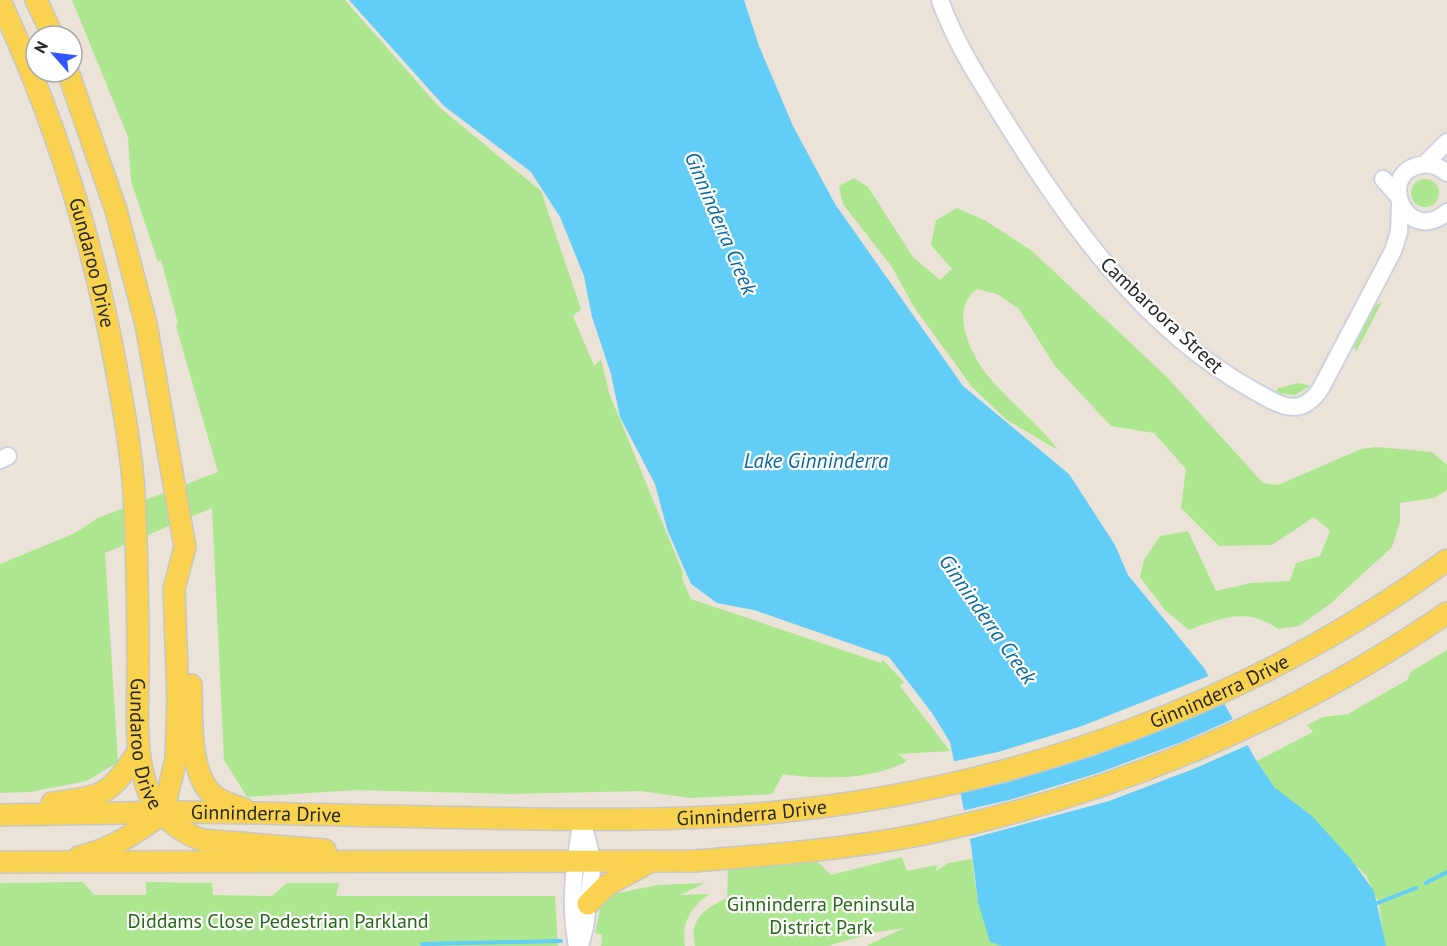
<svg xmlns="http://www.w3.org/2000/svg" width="1447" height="946" font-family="'PT Sans',sans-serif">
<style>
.green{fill:#ace68f}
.water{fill:#62cdf6}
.pier{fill:#ebe3d7}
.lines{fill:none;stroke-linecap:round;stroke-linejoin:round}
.stream{stroke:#62cdf6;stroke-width:4}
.minor-casing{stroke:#cdd1e2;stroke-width:20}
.major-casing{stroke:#c7c7c7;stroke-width:24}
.minor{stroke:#fff;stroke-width:16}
.major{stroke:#f9d34f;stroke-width:21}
.labels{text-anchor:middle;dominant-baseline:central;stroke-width:4.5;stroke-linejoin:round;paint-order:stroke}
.street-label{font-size:20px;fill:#272727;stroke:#fff}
.park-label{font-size:20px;fill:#256714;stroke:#fff}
.water-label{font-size:21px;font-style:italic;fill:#05689e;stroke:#fff}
</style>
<rect width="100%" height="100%" fill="#ebe3d7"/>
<path class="green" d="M 72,0 L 345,0 L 439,107 L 541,191 L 581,309 L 573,316 L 594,366 L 601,359 L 609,393 L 683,573 L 682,578 L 691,599 L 881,663 L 883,660 L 904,682 L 900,686 L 950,751 L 898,754 L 907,761 C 874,780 820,780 783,774 L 772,794 L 690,798 L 640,791 L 510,794 L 357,790 L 247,797 L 224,760 L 212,508 L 105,553 L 118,762 L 87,781 L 30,792 L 0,793 L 0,564 L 75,533 L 98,518 L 218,472 L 176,326 L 178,323 L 161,260 L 158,262 L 131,181 L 128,137 Z
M 854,178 L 868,187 L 913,257 L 940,280 L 952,269 L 931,245 L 936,220 L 957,208 L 986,221 L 1032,251 L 1166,376 L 1263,483 L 1278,485 L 1361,449 L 1377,447 L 1432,452 L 1447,465 L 1447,490 L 1434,498 L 1400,503 L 1400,522 L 1392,547 L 1330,604 L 1299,626 L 1278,629 C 1246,607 1222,618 1189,630 L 1165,610 L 1140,577 L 1144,560 L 1160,536 L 1188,531 L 1216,591 L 1251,583 L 1290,581 L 1296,563 L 1320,556 L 1330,531 L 1314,517 L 1272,545 L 1219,546 L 1181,508 L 1186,469 L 1154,433 L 1111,426 L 1055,366 L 1019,309 L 997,294 L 977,289 C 964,300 962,309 964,326 C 974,381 1027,408 1058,450 L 1007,420 L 972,387 L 914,307 L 892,267 L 843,204 L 839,186 Z
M1411 193a14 14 0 1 1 28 0a14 14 0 1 1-28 0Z
M 1382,302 L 1356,352 L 1353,344 L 1373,307 Z
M 1299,383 L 1310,386 L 1295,395 L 1275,393 L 1278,388 Z
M 1447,650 L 1447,946 L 1385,946 L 1379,904 L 1366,875 L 1281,797 L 1257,761 L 1313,732 L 1307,725 L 1323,717 L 1348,714 L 1407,680 L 1412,671 Z
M 902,857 L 907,871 L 937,865 L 936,871 L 948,863 L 972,859 L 977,897 L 1019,946 L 866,946 L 904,928 L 877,932 L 827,946 L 695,946 C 688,919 706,908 727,898 L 728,870 L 817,861 L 831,875 Z
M 83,882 L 94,895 L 146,895 L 146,882 L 212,883 L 213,895 L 272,896 L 287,883 L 339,883 L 336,896 L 555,896 L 558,946 L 0,946 L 0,883 Z
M 705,883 L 680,895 L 709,894 C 691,908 681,922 685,946 L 601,946 L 602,935 L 595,933 L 603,896 L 658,885 Z"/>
<path class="water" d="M 349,0 L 744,0 L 759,46 L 793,126 L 835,204 L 963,386 L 1069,474 L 1115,545 L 1128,575 L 1204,668 L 1256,760 L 1275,788 L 1312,816 L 1350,858 L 1374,891 L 1386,946 L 1002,946 L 990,942 L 978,902 L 971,845 L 950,742 L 932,713 L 889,657 L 754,610 L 717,603 L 691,584 L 667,529 L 655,484 L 620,417 L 611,374 L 592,317 L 584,276 L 560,217 L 531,172 L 444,106 Z"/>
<path class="pier" d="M 1211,675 L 1227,703 L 1094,756 L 1005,783 L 957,794 L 951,762 L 998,752 L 1082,726 Z
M 1235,718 L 1250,744 L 1196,768 L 1109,801 L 966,840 L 961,811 L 1009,800 L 1098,773 L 1184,741 Z"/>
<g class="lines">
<path class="stream" d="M 1426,883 L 1447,872
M 1375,904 L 1416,888
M 422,944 L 561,941"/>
<g class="minor-casing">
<path id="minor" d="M 940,0 C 956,45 982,84 1007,124 C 1070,225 1145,330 1251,389 C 1278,404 1300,421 1321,388 L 1393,251 L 1399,232 L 1400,205
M 1425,164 L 1447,142
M 1447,173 C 1440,167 1431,163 1421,165 C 1375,173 1406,247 1447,212
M 1383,179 L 1398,196
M 0,460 L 8,456
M 577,946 C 569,906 574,866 581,826
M 580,946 L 585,927 L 593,862 L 582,820"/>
</g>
<g class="major-casing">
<g id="major">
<path d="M 36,0 L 53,36"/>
<path id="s1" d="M 0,1 C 54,117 92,237 115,362 C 123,405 131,448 134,492 C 137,551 138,609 138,668 C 138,707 134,748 146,785 C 154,811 177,831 202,840 L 325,850"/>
<path d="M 68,72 L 116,210 L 146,324 L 185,547 L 174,589 L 178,699 L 176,759 L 163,813"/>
<path d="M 191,685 C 192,716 188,774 214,796 C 223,802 234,806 244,809"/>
<path d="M 52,803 C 104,796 108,797 138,752"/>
<path id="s2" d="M 0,815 C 60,814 121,813 181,812 C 264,812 347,816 430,817 C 545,819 662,823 777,812 C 1016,789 1253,702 1447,560"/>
<path d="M 79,857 C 112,849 136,833 163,813"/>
<path d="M 0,862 L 695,861 C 772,855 849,849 924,834 C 1111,795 1290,721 1447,613"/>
<path d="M 588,904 L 607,885 L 646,864"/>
</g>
</g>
<use href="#minor" class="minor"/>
<use href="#major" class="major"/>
</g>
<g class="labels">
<g class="street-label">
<text stroke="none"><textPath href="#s1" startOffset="278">Gundaroo Drive</textPath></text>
<text transform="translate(1162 315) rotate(43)">Cambaroora Street</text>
<text stroke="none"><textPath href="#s2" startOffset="1238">Ginninderra Drive</textPath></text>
<text stroke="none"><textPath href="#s1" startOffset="764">Gundaroo Drive</textPath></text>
<text stroke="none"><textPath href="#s2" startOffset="752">Ginninderra Drive</textPath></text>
<text stroke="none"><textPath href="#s2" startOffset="266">Ginninderra Drive</textPath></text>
</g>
<g class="park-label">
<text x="821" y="904">Ginninderra Peninsula<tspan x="821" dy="23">District Park</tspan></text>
<text x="278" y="921">Diddams Close Pedestrian Parkland</text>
</g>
<g class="water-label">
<text transform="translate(721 223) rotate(67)">Ginninderra Creek</text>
<text x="816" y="460">Lake Ginninderra</text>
<text transform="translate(988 619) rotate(55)">Ginninderra Creek</text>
</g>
</g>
<g transform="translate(54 54) rotate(298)"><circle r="28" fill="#ffffff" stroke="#a9a9a9" stroke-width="1.5"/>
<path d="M0-4.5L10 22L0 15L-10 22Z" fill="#3156ff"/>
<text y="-9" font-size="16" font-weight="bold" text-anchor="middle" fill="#272727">N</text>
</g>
</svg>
